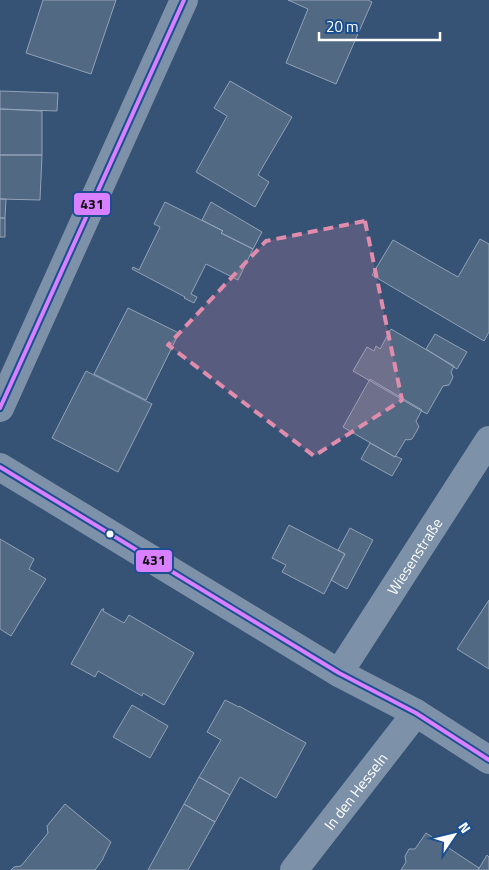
<svg xmlns="http://www.w3.org/2000/svg" width="489" height="870" font-family="'Titillium Web',sans-serif">
<style>
.building{fill:#526984;stroke:#92a2b6}
.lines{fill:none;stroke-linecap:round;stroke-linejoin:round}
.minor{stroke:#7d92a8;stroke-width:28}
.bus-1-casing{stroke:#1b4f8f;stroke-width:8}
.bus-1{stroke:#d880ff;stroke-width:4}
.marked{fill:#e08cad;fill-opacity:0.2;stroke:#e08cad;stroke-width:4;stroke-dasharray:10 6;stroke-linejoin:round}
.bus-dot{fill:#fff;stroke:#1b4f8f;stroke-width:2}
.labels{text-anchor:middle;dominant-baseline:central;stroke-width:4.5;stroke-linejoin:round;paint-order:stroke}
.street-label{font-size:15px;fill:#fff;stroke:#1b4f8f}
.line-badge{stroke:#1b4f8f;stroke-width:2}
.pale-badge-label{font-size:14px;text-anchor:middle;font-weight:bold;fill:#111}
</style>
<rect width="100%" height="100%" fill="#365274"/>
<path class="building" d="M 43,0 L 116,0 L 91,74 L 26,53 Z
M 288,0 L 368,0 L 372,2 L 336,84 L 286,63 L 308,9 Z
M 230,81 L 292,117 L 258,175 L 269,182 L 255,207 L 196,172 L 227,116 L 214,108 Z
M 0,91 L 58,93 L 57,111 L 0,109 Z
M 0,109 L 42,111 L 42,155 L 0,155 Z
M 0,155 L 42,155 L 40,200 L 0,199 Z
M 0,199 L 6,199 L 5,218 L 0,218 Z
M 165,202 L 223,231 L 221,233 L 253,249 L 238,280 L 206,264 L 191,294 L 197,297 L 194,303 L 184,298 L 185,297 L 132,269 L 133,267 L 139,270 L 160,227 L 154,224 Z
M 211,202 L 262,232 L 253,249 L 221,233 L 223,231 L 202,220 Z
M 0,218 L 5,218 L 5,237 L 0,237 Z
M 480,239 L 489,244 L 489,332 L 484,341 L 372,275 L 393,240 L 458,277 Z
M 128,308 L 179,333 L 146,400 L 94,374 Z
M 391,329 L 454,366 L 451,372 L 453,377 L 449,385 L 443,386 L 427,414 L 353,371 L 367,347 L 374,351 L 376,346 L 380,349 Z
M 435,334 L 467,352 L 457,369 L 426,349 Z
M 86,371 L 152,404 L 118,472 L 52,438 Z
M 370,379 L 422,410 L 416,421 L 419,427 L 412,439 L 407,440 L 406,439 L 395,457 L 343,427 Z
M 370,443 L 395,457 L 395,456 L 402,459 L 392,476 L 361,459 Z
M 289,525 L 345,554 L 324,594 L 282,572 L 286,565 L 272,558 Z
M 350,528 L 373,540 L 347,589 L 331,580 L 345,554 L 338,550 Z
M 0,539 L 34,559 L 29,569 L 46,579 L 11,636 L 0,629 Z
M 489,600 L 489,669 L 457,649 Z
M 102,609 L 104,609 L 103,611 L 124,623 L 129,615 L 194,653 L 164,705 L 143,693 L 142,696 L 98,671 L 95,677 L 71,664 Z
M 225,700 L 239,707 L 239,706 L 306,743 L 276,798 L 240,777 L 230,795 L 199,777 L 221,740 L 207,732 Z
M 132,705 L 168,726 L 150,758 L 113,737 Z
M 199,777 L 230,795 L 215,822 L 184,804 Z
M 65,804 L 111,842 L 103,858 L 103,859 L 95,870 L 11,870 L 14,867 L 21,866 L 48,833 L 47,826 Z
M 184,804 L 215,822 L 188,870 L 148,870 Z
M 426,833 L 479,868 L 478,870 L 401,870 L 406,862 L 405,856 L 409,849 L 415,849 Z
M 487,855 L 489,857 L 489,870 L 478,870 Z"/>
<g class="lines">
<g class="minor">
<path d="M 0,408 L 184,0"/>
<path d="M 0,467 L 339,673 L 416,713 L 489,760"/>
<path id="s1" d="M 339,673 L 489,440"/>
<path id="s2" d="M 294,870 L 416,713"/>
</g>
<g class="bus-1-casing">
<path id="bus-1" d="M 0,408 L 184,0
M 0,467 L 339,673 L 416,713 L 489,760"/>
</g>
<use href="#bus-1" class="bus-1"/>
</g>
<path class="marked" d="M 365,221 L 402,400 L 314,456 L 168,345 L 266,241 Z"/>
<circle class="bus-dot" cx="110" cy="534" r="4.5"/>
<g class="labels">
<g class="street-label">
<text stroke="none"><textPath href="#s1" startOffset="139">Wiesenstraße</textPath></text>
<text stroke="none"><textPath href="#s2" startOffset="100">In den Hesseln</textPath></text>
</g>
</g>
<g class="line-badge">
<rect x="73" y="192" width="38" height="24" rx="5" fill="#d880ff"/>
<rect x="135" y="549" width="38" height="24" rx="5" fill="#d880ff"/>
</g>
<g class="pale-badge-label">
<text x="92" y="209">431</text>
<text x="154" y="565">431</text>
</g>
<g transform="translate(454 835) rotate(55)" stroke="#1b4f8f" stroke-width="4" paint-order="stroke">
<path d="M0-4L9 19L0 12L-9 19Z" fill="#ffffff"/>
<text y="-8" font-size="14" font-weight="bold" text-anchor="middle" fill="#ffffff">N</text>
</g>
<path d="M319 32v8h121v-8" fill="none" stroke="#ffffff" stroke-width="2.5"/>
<text x="326" y="32" font-size="15" fill="#ffffff" stroke="#1b4f8f" stroke-width="4" paint-order="stroke">20 m</text>
</svg>
